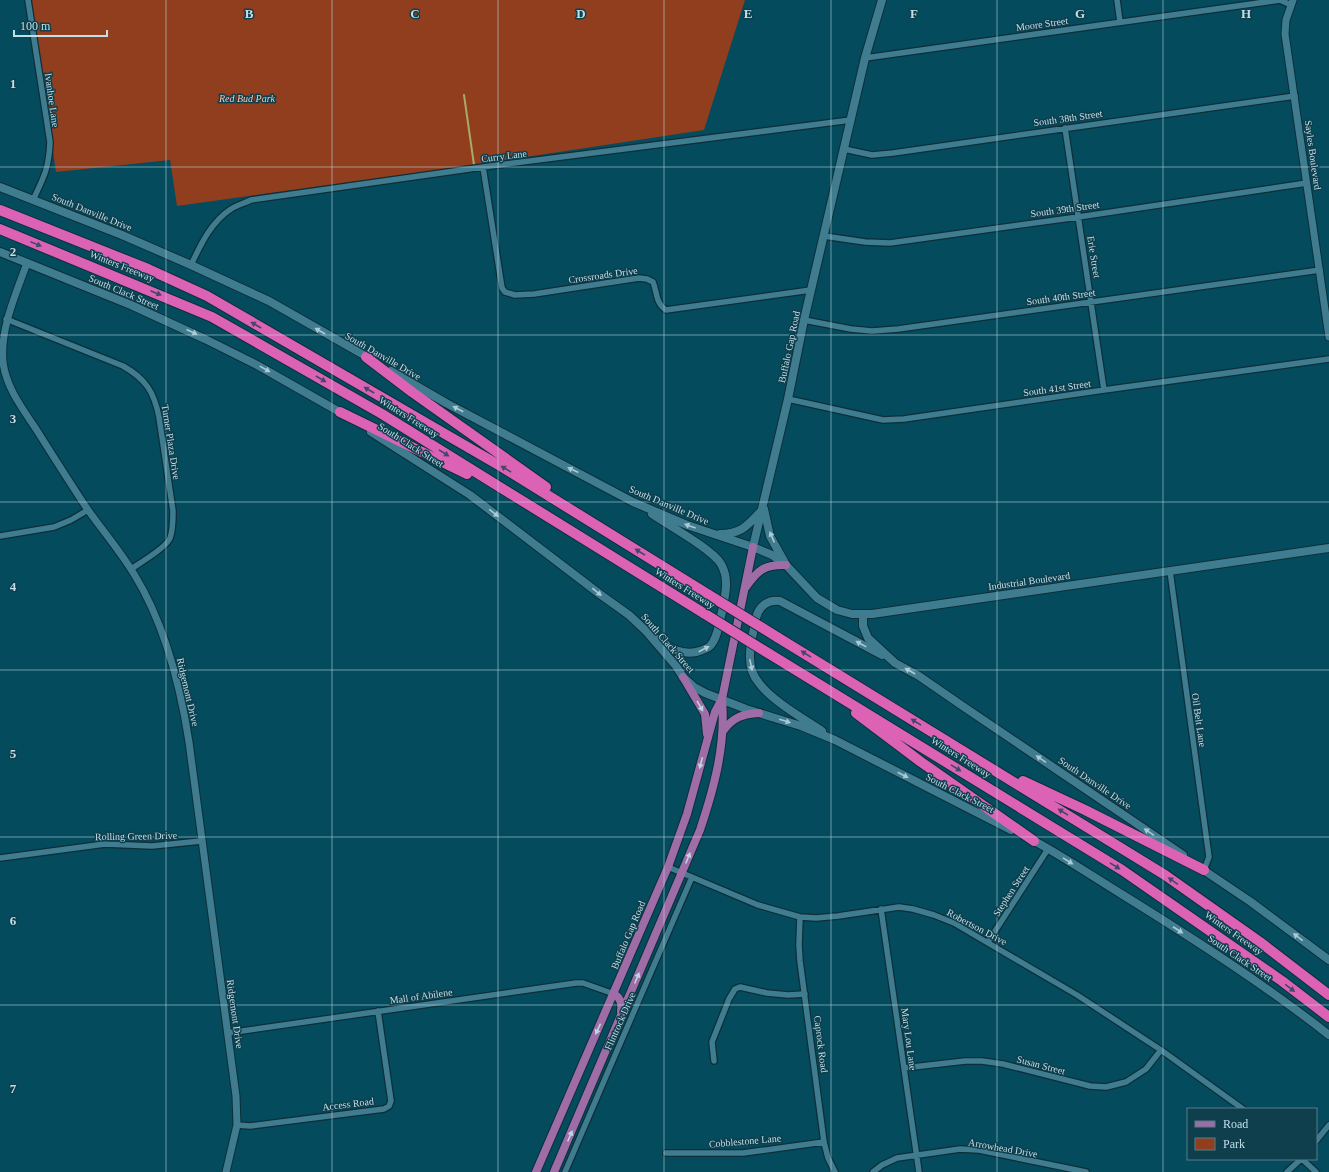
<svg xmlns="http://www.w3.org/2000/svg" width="1329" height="1172" font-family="Georgia,serif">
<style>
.green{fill:#903e1d}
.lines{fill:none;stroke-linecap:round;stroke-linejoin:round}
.stream{stroke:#aaa869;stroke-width:2}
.minor-casing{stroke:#0e2e38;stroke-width:8}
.tertiary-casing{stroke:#0e2e38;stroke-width:9}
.secondary-casing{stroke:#0e2e38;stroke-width:10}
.primary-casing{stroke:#0e2e38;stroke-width:10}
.motorway-casing{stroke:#0e2e38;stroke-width:12}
.minor{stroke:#407c8f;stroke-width:5.5}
.tertiary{stroke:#407c8f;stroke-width:7}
.secondary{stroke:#407c8f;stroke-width:8}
.primary{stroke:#9e6ca6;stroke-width:8}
.motorway{stroke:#dc62b6;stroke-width:10}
.motorway-bridge-casing{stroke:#0e2e38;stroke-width:12;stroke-linecap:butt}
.motorway-bridge{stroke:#dc62b6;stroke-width:10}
.oneway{fill:#424867}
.oneway2{fill:#a8cbd7}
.oneway3{fill:#bed4e2}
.grid{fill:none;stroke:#c2dfe9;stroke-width:1;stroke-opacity:0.55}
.labels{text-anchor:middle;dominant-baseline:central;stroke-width:3;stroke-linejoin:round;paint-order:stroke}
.street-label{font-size:10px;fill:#c2dfe9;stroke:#0f3f4d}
.park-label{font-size:10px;font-style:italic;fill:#ffc7b3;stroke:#0f3f4d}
.grid-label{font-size:13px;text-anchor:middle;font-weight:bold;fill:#c2dfe9;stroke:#0f3f4d;stroke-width:3;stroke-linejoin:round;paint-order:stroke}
</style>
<rect width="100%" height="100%" fill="#044b5d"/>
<path class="green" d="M 31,0 L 745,0 L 704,130 L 474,165 L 177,206 L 170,160 L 56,172 Z"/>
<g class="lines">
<path class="stream" d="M 464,95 L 474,165"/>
<g class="minor-casing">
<path id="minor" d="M 28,0 L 50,142 C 49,168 44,177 33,200
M 1117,0 L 1120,22
M 865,58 L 1280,0 L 1291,5
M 1065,128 L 1104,390
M 844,149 L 872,155 L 893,153 L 1295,96
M 483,167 L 502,288 L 505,292 L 515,295 L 534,294 L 639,278 L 647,279 L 653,282 C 657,292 656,304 666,310 L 811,290
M 824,236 L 865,242 L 890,243 L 1078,217 L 1307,183
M 191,265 C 201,244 211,222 231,209 C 237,205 245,203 251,200 L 483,167 L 851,120
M 6,319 L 123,366 C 146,379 154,392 159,417 L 173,511 C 173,520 173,530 170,538 C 167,547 140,563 131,569
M 804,320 L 851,329 L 872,331 L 898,329 L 1320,270
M 788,399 L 883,420 L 904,419 L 1104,390 L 1329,359
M 0,536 L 54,527 L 71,520 L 88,510
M 1170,571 L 1209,857 L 1204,870
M 0,858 L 105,844 L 152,846 L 201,841
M 668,867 L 758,905 L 800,917 L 816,918 L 838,916 L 899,907 L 913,909 L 934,915 L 954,923 L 1077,995 L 1161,1050 L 1243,1109
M 881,909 L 919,1172
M 800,917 L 799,945 L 800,961 L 824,1142 L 828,1158 L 835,1172
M 988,942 L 1048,849
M 228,1033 L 576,983 L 583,983 L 614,994
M 714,1061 L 712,1042 L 729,999 L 735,989 L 740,987 L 767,993 L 788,995 L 805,994
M 904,1068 L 965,1061 L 982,1061 L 1003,1064 L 1090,1086 L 1106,1087 L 1126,1082 L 1146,1069 L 1161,1050
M 237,1125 L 250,1126 L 384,1109 L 389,1106 L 391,1101 L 378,1011
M 1316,1141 L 1329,1125
M 666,1153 L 743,1153 L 824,1142
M 1302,1159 L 1316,1172
M 565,1172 L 610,1067 L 692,877
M 873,1172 L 882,1165 L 897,1158 L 960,1149 L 979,1150 L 1086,1172
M 1287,1172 L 1301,1159"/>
</g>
<g class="tertiary-casing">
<path id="tertiary" d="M 1293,0 L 1286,20 L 1285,34 L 1329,337
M 27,263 C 16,294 0,328 3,362 C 6,387 22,408 36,429 C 53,456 70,483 88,510 C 103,531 120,551 134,574 C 165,624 180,684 189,742 L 236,1096 L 237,1125 L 226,1172"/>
</g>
<g class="secondary-casing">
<path id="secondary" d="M 0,187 L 122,235 L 191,265 L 269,301 L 371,359
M 0,252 L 131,305 L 205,339 L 257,365 L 345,415
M 391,371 L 446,403 L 633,502 L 687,525 L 753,547 L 772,555 L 786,565 L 817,598 L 837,610 L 852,614 L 872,614 L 1329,548
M 371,432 L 470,495 L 601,595 L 629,615 L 645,630 L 676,666 L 683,677 L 694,687 L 705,693 L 746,709 L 801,726 L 835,740 L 1011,830
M 764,509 L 770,536 L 785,563
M 652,514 C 668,525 712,549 721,564 C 730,580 725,595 722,612 C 719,622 718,638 710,646 C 707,649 700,651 696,652 C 681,655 669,648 657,639
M 720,534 C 742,534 748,525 762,510
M 753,547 L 788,399 L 804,320 L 865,58 L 882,0
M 863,615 L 863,626 L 868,638 L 895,663 L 919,676 L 964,707 L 1183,855
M 822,731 C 804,719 771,700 759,683 C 753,676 750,666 750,658 C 749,645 754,630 756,618 C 759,606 768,599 780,601 L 882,655
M 1029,838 C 1061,855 1092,876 1123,895 C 1194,939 1264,984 1329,1035
M 1199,867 L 1251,902 L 1329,960"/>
</g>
<g class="primary-casing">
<path id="primary" d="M 746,587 C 758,570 765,564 786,565
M 683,677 L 705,714 L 707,734
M 723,731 C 733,717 743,714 759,713
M 614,994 C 621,998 622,1004 621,1012
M 536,1172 L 668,867 L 687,814 L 715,712 L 722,699 L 753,547
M 554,1172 L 700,830 C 714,788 726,745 722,700"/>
</g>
<g class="motorway-casing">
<path id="motorway" d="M 0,210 L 148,269 L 207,296 L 502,467 L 709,595
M 0,229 L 212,317 L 382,414 L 705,614
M 366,357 L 412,392 L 546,487
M 340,412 L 467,474
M 777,637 L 1165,875 L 1260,942 L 1329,995
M 768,653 L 1122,870 L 1282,981 L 1329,1017
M 856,713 L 921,762 L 1034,841
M 1023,781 L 1085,810 L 1204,870"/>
</g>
<use href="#minor" class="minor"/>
<use href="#tertiary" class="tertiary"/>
<use href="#secondary" class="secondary"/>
<use href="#primary" class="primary"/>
<use href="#motorway" class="motorway"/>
<g class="motorway-bridge-casing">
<path id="motorway-bridge" d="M 709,595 L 777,637
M 705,614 L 768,653"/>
</g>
<use href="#motorway-bridge" class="motorway-bridge"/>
</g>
<defs><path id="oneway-solid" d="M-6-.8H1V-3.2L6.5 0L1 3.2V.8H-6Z"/></defs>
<g class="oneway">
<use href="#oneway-solid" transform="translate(36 244) rotate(22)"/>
<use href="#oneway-solid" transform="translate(156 293) rotate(23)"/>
<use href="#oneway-solid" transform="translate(256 325) rotate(-150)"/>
<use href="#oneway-solid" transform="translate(321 379) rotate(30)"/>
<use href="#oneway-solid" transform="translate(369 390) rotate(-150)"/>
<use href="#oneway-solid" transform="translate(444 453) rotate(32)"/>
<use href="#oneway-solid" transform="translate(506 469) rotate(-149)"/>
<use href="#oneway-solid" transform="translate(640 552) rotate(-148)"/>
<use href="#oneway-solid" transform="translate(806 654) rotate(-148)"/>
<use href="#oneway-solid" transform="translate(916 722) rotate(-148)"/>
<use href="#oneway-solid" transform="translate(956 768) rotate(32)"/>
<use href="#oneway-solid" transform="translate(1063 812) rotate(-148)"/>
<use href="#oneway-solid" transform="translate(1115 866) rotate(32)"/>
<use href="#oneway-solid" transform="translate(1173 881) rotate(-145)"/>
<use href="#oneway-solid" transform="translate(1290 988) rotate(37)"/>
</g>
<g class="oneway2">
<use href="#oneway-solid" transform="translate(320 331) rotate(-150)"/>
<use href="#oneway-solid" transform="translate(192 332) rotate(25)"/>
<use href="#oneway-solid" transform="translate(265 369) rotate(29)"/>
<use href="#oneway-solid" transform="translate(458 409) rotate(-152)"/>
<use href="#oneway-solid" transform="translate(573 470) rotate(-155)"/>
<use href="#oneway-solid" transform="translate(494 513) rotate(37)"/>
<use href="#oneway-solid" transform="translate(690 526) rotate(-160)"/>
<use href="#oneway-solid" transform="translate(772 537) rotate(-113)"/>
<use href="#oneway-solid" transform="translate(597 592) rotate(39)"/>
<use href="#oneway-solid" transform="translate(861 644) rotate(-151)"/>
<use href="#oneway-solid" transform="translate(704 649) rotate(-27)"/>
<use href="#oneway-solid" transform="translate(751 665) rotate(78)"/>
<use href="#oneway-solid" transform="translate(910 671) rotate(-150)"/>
<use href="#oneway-solid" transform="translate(785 721) rotate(18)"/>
<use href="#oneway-solid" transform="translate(1041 759) rotate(-146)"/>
<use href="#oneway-solid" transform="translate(903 775) rotate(27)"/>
<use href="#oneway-solid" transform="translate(1149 832) rotate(-146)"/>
<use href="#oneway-solid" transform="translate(1068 861) rotate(32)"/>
<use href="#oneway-solid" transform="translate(1178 930) rotate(33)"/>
<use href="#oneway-solid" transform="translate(1298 937) rotate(-143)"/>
</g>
<g class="oneway3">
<use href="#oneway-solid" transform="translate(700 706) rotate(60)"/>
<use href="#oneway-solid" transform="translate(701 763) rotate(104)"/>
<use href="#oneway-solid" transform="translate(688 858) rotate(-68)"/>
<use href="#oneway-solid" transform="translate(637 978) rotate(-67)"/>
<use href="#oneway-solid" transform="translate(598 1029) rotate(115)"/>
<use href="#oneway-solid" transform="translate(570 1136) rotate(-67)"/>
</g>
<path class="grid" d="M 166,0 L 166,1172M 332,0 L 332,1172M 498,0 L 498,1172M 664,0 L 664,1172M 831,0 L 831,1172M 997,0 L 997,1172M 1163,0 L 1163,1172M 0,167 L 1329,167M 0,335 L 1329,335M 0,502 L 1329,502M 0,670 L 1329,670M 0,837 L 1329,837M 0,1005 L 1329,1005"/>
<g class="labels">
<g class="street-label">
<text transform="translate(1042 24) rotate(-8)">Moore Street</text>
<text transform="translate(52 100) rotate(82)">Ivanhoe Lane</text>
<text transform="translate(1068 118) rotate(-8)">South 38th Street</text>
<text transform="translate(1313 155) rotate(82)">Sayles Boulevard</text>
<text transform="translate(504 156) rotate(-7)">Curry Lane</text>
<text transform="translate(1065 209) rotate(-8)">South 39th Street</text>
<text transform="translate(92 212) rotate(22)">South Danville Drive</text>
<text transform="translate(1094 257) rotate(81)">Erie Street</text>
<text transform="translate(122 266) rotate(22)">Winters Freeway</text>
<text transform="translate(603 275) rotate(-8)">Crossroads Drive</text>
<text transform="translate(124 292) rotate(23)">South Clack Street</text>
<text transform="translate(1061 297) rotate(-8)">South 40th Street</text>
<text transform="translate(789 347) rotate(-78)">Buffalo Gap Road</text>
<text transform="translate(383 356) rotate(30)">South Danville Drive</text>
<text transform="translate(1057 388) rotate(-8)">South 41st Street</text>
<text transform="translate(409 417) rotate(32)">Winters Freeway</text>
<text transform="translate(171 442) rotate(81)">Turner Plaza Drive</text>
<text transform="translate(411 445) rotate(32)">South Clack Street</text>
<text transform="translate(669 505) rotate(23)">South Danville Drive</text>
<text transform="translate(1029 581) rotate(-8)">Industrial Boulevard</text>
<text transform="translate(685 588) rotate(32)">Winters Freeway</text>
<text transform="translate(668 643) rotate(49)">South Clack Street</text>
<text transform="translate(188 692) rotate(77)">Ridgemont Drive</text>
<text transform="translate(1199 720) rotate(82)">Oil Belt Lane</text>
<text transform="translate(961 757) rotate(32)">Winters Freeway</text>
<text transform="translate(1095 783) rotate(34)">South Danville Drive</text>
<text transform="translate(960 793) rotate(27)">South Clack Street</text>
<text transform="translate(136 836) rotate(-1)">Rolling Green Drive</text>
<text transform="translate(1011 891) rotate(-57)">Stephen Street</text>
<text transform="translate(977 927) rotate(28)">Robertson Drive</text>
<text transform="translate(1234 933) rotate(35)">Winters Freeway</text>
<text transform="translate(628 935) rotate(-67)">Buffalo Gap Road</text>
<text transform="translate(1240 958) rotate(34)">South Clack Street</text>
<text transform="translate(421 996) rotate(-8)">Mall of Abilene</text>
<text transform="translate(235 1014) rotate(82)">Ridgemont Drive</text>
<text transform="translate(620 1021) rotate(-66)">Flintrock Drive</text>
<text transform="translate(909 1039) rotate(82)">Mary Lou Lane</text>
<text transform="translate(821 1044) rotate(83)">Caprock Road</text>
<text transform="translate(1041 1065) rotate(15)">Susan Street</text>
<text transform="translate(348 1104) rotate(-7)">Access Road</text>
<text transform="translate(745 1141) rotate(-5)">Cobblestone Lane</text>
<text transform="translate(1003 1148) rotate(10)">Arrowhead Drive</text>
</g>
<g class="park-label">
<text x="247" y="98">Red Bud Park</text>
</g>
</g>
<g class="grid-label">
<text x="249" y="18">B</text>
<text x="415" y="18">C</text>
<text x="581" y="18">D</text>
<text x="748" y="18">E</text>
<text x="914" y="18">F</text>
<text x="1080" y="18">G</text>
<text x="1246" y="18">H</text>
<text x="13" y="88">1</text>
<text x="13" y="256">2</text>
<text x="13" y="423">3</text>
<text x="13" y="591">4</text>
<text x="13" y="758">5</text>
<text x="13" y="925">6</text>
<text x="13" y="1093">7</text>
</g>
<rect x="1187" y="1108" width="130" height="52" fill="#0f3f4d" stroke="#577f8b"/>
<rect x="1195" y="1121" width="20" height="6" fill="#9e6ca6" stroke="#577f8b"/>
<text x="1223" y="1128" font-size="12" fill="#c2dfe9">Road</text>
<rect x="1195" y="1138" width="20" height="12" fill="#903e1d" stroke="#577f8b"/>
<text x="1223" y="1148" font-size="12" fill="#c2dfe9">Park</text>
<path d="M14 30v6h93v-6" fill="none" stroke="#c2dfe9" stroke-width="2"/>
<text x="20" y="30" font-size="12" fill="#c2dfe9" stroke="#0f3f4d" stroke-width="3" paint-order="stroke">100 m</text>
</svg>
